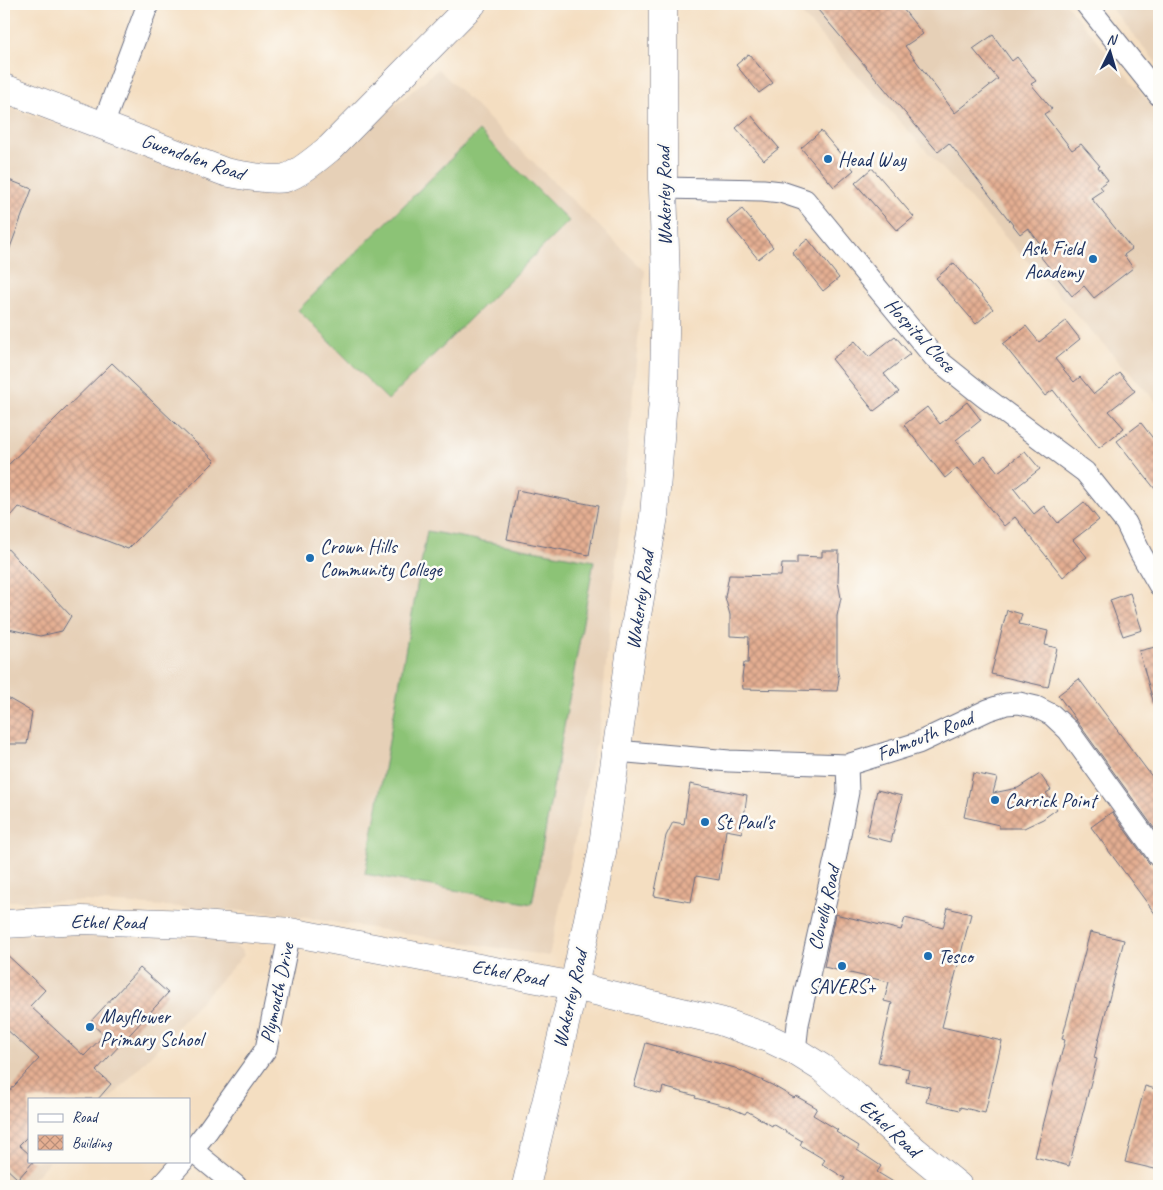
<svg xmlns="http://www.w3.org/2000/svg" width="1163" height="1190" font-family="Caveat,sans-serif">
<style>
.built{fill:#e6d0b7}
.garden{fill:#8cc376;stroke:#54796a}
.building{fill:url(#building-cross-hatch)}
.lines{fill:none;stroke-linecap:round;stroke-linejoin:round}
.street-casing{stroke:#676c81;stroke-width:23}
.secondary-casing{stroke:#676c81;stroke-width:29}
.highway-casing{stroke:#676c81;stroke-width:29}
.street{stroke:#fff;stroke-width:21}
.secondary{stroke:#fff;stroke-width:28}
.highway{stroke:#fff;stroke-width:28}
.poi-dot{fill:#1f6fb2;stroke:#fdfcf7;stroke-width:2}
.labels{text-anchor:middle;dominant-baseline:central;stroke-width:5;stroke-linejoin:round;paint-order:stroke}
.street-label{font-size:20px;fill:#1b2f5e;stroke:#fdfcf7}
.poi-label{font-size:20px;fill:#1b2f5e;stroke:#fdfcf7;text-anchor:start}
</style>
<defs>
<pattern id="building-cross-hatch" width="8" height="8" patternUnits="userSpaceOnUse" patternTransform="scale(1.25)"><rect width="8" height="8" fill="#e5af92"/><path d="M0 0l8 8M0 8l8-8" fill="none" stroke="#b98f7a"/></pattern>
</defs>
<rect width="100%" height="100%" fill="#fdfcf7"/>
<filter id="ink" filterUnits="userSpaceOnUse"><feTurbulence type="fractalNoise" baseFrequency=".02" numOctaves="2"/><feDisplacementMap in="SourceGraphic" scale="10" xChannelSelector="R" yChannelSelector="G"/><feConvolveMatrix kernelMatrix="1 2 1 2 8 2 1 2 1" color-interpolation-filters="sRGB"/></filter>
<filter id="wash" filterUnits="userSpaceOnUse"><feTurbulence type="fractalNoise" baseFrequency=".0096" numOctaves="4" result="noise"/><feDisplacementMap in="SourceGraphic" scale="20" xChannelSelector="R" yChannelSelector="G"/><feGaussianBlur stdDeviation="1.12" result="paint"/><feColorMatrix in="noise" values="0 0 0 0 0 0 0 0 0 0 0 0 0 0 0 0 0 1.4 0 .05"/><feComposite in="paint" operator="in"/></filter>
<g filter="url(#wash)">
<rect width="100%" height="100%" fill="#f4dec1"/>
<path class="built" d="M 797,4 L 1066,4 L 1159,114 L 1159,405 L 804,17 Z
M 1108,4 L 1159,4 L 1159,66 Z
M 438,69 L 645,271 L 600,725 L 549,956 L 275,913 L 86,901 L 4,901 L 4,106 L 210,176 L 320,170 Z
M 80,932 L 223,939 L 240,949 L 244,955 L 110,1099 L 29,1099 L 29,1161 L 50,1161 L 26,1186 L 4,1186 L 4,937 Z"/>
<path class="garden" d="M 479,131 L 569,221 L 388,400 L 298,310 Z
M 427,531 L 594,561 L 532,904 L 365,874 Z"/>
<g id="blocks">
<path class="building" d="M 813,4 L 899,4 L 923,34 L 905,46 L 955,113 L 998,79 L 973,49 L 993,35 L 1012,61 L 1017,57 L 1036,81 L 1031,84 L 1052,109 L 1044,114 L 1072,150 L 1081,144 L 1100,166 L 1098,167 L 1108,180 L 1100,186 L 1103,190 L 1091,198 L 1132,249 L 1124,255 L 1133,268 L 1094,298 L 1084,286 L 1072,296 L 1040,256 L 1045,250 L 1028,228 L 1020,234 L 949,143 L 938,152 Z
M 749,54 L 773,83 L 759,93 L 736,65 Z
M 751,115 L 779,148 L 764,160 L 736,128 Z
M 821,131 L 854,170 L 834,187 L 801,148 Z
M 872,168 L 914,217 L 897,231 L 855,183 Z
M 4,178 L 32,189 L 5,261 L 4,261 Z
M 742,209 L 773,247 L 758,259 L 727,221 Z
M 808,239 L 839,278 L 823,291 L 792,252 Z
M 954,263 L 993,309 L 976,324 L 936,278 Z
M 1066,321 L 1080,339 L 1055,359 L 1074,382 L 1080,377 L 1094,394 L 1120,373 L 1135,391 L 1109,411 L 1124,428 L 1099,448 L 1053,390 L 1045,396 L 1003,344 L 1026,326 L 1039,342 Z
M 895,336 L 910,354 L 884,374 L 899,392 L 874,411 L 832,359 L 855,341 L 869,357 Z
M 112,363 L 215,461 L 128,549 L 19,507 L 4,524 L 4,469 Z
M 967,402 L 981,420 L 956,440 L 975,464 L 985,456 L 998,472 L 1025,451 L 1040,469 L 1014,489 L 1034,514 L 1044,506 L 1058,523 L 1084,502 L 1099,520 L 1073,540 L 1087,557 L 1063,577 L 1015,517 L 1004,526 L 957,468 L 945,478 L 904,425 L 927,407 L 940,424 Z
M 1141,423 L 1159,446 L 1159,494 L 1117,441 Z
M 517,490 L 598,506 L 589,555 L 507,539 Z
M 4,545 L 71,616 L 62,631 L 40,636 L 4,628 Z
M 822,551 L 839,551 L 838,582 L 841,598 L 837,616 L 837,669 L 839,678 L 837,691 L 743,689 L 742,677 L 744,663 L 748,663 L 749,637 L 730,636 L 730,615 L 725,597 L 729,575 L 781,576 L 782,564 L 797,564 L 797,556 L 822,557 Z
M 1130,593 L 1142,630 L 1123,636 L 1110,600 Z
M 1007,610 L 1022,614 L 1019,624 L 1048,631 L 1045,645 L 1057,648 L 1048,687 L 991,674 Z
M 1159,646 L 1159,707 L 1155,708 L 1139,651 Z
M 1079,679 L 1159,786 L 1159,835 L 1058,695 Z
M 4,696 L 32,712 L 27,744 L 4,744 Z
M 973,773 L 997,778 L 993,793 L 1018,788 L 1040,774 L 1051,790 L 1046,793 L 1057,809 L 1043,819 L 1024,828 L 999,828 L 999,825 L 964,817 Z
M 690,784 L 747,795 L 742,833 L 726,830 L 719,880 L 696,876 L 691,902 L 654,896 L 666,836 L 673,822 L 684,824 Z
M 877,790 L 902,796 L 891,842 L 867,836 Z
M 1112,812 L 1149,863 L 1153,867 L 1159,868 L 1159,919 L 1091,827 Z
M 948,908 L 971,914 L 942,1027 L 1002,1041 L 985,1113 L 960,1107 L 960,1110 L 926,1102 L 930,1087 L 906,1082 L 909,1069 L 878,1062 L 892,1003 L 884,1001 L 889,982 L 824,967 L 835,914 L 901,930 L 905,918 L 943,928 Z
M 1090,932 L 1124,940 L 1094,1058 L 1097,1059 L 1069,1166 L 1035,1157 L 1065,1040 L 1062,1039 Z
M 4,952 L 45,990 L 30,1006 L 84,1056 L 104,1035 L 90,1022 L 140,968 L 168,993 L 96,1071 L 111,1084 L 98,1099 L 29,1099 L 29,1135 L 19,1145 L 29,1154 L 29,1161 L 34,1161 L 18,1179 L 4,1166 L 4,1097 L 39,1059 L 4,1027 Z
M 646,1043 L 735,1068 L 772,1085 L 794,1098 L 796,1096 L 817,1108 L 813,1115 L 838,1130 L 836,1132 L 859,1146 L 857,1150 L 881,1166 L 877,1172 L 900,1186 L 840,1186 L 845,1178 L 822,1164 L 825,1160 L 800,1145 L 802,1141 L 773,1124 L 772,1126 L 747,1111 L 745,1114 L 729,1107 L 695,1098 L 696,1096 L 663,1087 L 661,1094 L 634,1086 Z
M 1145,1086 L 1159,1090 L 1159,1170 L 1125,1162 Z"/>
</g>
</g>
<g filter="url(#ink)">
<use href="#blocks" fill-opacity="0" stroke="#676c81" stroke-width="1"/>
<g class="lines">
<g class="street-casing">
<path id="street" d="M 1086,4 L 1159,95
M 103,125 L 148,4
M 663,188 L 763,190 L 781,192 L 805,200 L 934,357 L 983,396 L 1085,472 L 1126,523 L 1141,554 L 1159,585
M 617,751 L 729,761 L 847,765 L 918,743 L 988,710 L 1006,704 L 1019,703 L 1036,707 L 1052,715 L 1068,730 L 1159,856
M 795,1051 L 798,1024 L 836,855 L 848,792 L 847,765
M 192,1150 L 236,1186
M 189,1154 L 208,1130 L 266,1049 L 290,932
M 161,1186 L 183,1161"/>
</g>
<g class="secondary-casing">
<path id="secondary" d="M 4,88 L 225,172 C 240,175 270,181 285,178 C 298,175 320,156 331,147 L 472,4
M 4,924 L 82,920 L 190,924 L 290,932 L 574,986 L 720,1021 L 768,1038 L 795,1051 L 822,1068 L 855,1096 L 914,1150 L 958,1186"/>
</g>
<g class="highway-casing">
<path id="highway" d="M 526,1186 L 574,986 L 602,852 L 630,656 L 654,516 L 664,387 L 666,281 L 663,188 L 663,4"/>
</g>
<use href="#street" class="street"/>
<use href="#secondary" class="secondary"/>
<use href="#highway" class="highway"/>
</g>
</g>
<g class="poi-dot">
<circle cx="828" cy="159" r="5"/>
<circle cx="1093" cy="259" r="5"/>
<circle cx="310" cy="558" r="5"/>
<circle cx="995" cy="800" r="5"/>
<circle cx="705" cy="822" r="5"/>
<circle cx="928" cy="956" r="5"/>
<circle cx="842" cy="966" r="5"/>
<circle cx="90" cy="1027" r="5"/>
</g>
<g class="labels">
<g class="street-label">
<text transform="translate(193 157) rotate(19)">Gwendolen Road</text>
<text transform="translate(664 196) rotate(-91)">Wakerley Road</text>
<text transform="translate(920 335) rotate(47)">Hospital Close</text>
<text transform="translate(640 600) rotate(-81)">Wakerley Road</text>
<text transform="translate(925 736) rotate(-22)">Falmouth Road</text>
<text transform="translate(824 908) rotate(-77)">Clovelly Road</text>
<text transform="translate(108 922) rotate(1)">Ethel Road</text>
<text transform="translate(509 973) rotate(11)">Ethel Road</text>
<text transform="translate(277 993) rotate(-78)">Plymouth Drive</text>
<text transform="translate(570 999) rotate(-77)">Wakerley Road</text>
<text transform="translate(890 1128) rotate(43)">Ethel Road</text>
</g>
<g class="poi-label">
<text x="838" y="159">Head Way</text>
<text x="1083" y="248" text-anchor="end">Ash Field<tspan x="1083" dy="23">Academy</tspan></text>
<text x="320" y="546">Crown Hills<tspan x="320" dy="23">Community College</tspan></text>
<text x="1005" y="800">Carrick Point</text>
<text x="715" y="822">St Paul's</text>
<text x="938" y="956">Tesco</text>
<text x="842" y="986" text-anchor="middle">SAVERS+</text>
<text x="100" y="1016">Mayflower<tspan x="100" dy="23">Primary School</tspan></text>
</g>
</g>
<rect width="1163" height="1190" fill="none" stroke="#fdfcf7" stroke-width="20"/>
<rect x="28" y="1098" width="162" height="65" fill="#fdfcf7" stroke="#a3aaba"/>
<rect x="38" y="1114" width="25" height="8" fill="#ffffff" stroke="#a3aaba"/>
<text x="72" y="1122" font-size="15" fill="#1b2f5e">Road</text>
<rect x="38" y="1135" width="25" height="15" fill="url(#building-cross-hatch)" stroke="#a3aaba"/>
<text x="72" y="1148" font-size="15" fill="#1b2f5e">Building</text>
<g transform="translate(1110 52) rotate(5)" stroke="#fdfcf7" stroke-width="4" paint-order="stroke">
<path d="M0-4L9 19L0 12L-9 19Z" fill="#1b2f5e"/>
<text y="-8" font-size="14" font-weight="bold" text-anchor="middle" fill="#1b2f5e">N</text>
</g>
</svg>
